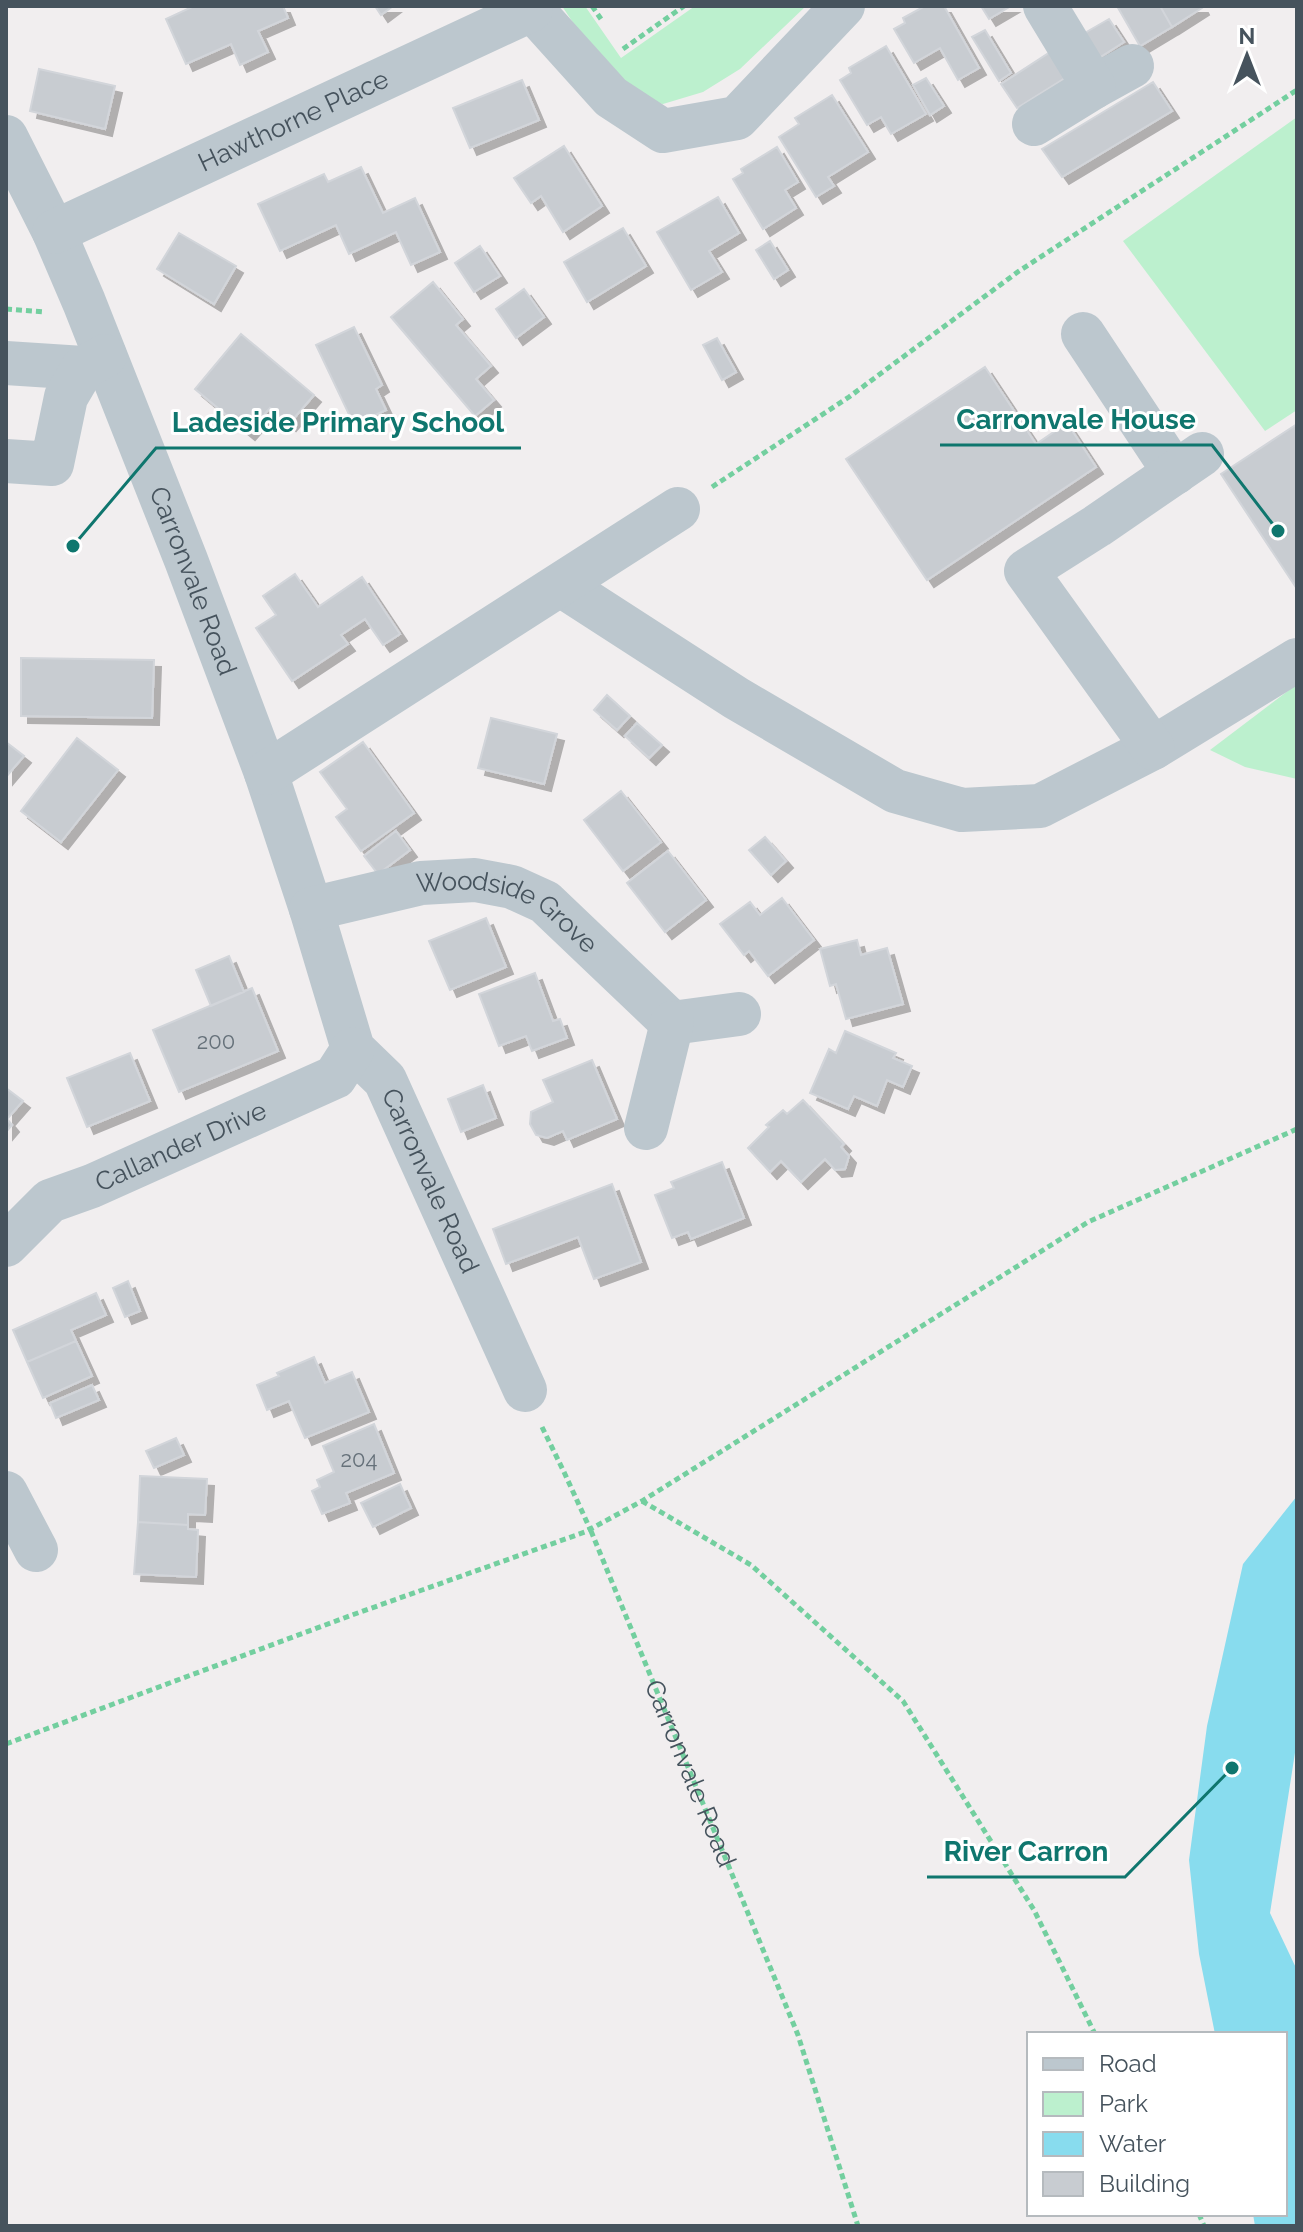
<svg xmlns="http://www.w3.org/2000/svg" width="1303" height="2232" font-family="Raleway,sans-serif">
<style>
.green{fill:#bcf0ce}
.water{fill:#88dcee}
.building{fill:#c8ccd1;stroke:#d2d5da;stroke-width:2;filter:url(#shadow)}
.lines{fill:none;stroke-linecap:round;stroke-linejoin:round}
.path{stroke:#73cf9f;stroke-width:5;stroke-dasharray:6 4;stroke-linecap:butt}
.minor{stroke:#bcc7ce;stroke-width:44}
.path-bridge{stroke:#73cf9f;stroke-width:5;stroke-dasharray:6 4;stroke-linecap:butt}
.labels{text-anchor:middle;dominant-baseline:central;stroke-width:6;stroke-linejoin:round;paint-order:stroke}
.number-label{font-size:22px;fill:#66717a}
.street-label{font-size:26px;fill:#46535d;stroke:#fff}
.leader{fill:none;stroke:#0f766e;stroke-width:3}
.callout-dot{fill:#0f766e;stroke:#fff;stroke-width:3}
.callout-label{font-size:28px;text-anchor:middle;font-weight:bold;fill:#0f766e;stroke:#fff;stroke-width:6;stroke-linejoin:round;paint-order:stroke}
</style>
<defs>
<filter id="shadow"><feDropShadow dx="7" dy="7" stdDeviation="0" flood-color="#0004"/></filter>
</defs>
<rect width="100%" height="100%" fill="#f1eeef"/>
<path class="green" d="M 562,6 L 585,6 L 621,58 L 695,6 L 806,6 L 740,69 L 703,92 L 663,104 L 642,101 L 603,68 Z
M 1297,117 L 1297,410 L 1265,431 L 1123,241 Z
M 1297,684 L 1297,779 L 1245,767 L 1210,750 Z"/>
<path class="water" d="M 1297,1496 L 1297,1740 L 1270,1913 L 1297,1970 L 1297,2226 L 1255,2226 L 1253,2214 L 1285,2214 L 1285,2034 L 1215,2034 L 1199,1954 L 1189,1860 L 1207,1726 L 1243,1564 Z"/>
<path class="building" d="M 194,6 L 283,6 L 288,18 L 258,31 L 268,52 L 240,65 L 231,44 L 186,64 L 166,19 Z
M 375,6 L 393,6 L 381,15 Z
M 925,6 L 944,6 L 979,68 L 958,80 L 940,48 L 914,63 L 894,29 L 905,23 L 903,18 Z
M 981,6 L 1011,6 L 989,19 Z
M 1117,6 L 1160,6 L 1172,27 L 1140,46 Z
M 1160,6 L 1201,6 L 1202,8 L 1172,27 Z
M 1109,19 L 1124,42 L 1091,63 L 1076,38 Z
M 985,30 L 1011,73 L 999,81 L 972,37 Z
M 886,46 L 926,114 L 891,134 L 881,117 L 867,125 L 840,80 L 851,73 L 849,68 Z
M 1058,47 L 1073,73 L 1017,108 L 1001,84 Z
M 39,69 L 115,86 L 105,129 L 30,111 Z
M 926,78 L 944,106 L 930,115 L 913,85 Z
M 522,80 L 539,120 L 470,148 L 453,108 Z
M 1153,82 L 1172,111 L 1062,177 L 1042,149 Z
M 832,95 L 868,152 L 828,177 L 834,186 L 816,197 L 779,137 L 799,124 L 795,118 Z
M 564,146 L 602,206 L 563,232 L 541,196 L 531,203 L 514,178 Z
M 777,147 L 798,182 L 785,190 L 796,208 L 763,229 L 733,179 L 743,173 L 741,169 Z
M 361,167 L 383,213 L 415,198 L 440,252 L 411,265 L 396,232 L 349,254 L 336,225 L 280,251 L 258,204 L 324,174 L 328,182 Z
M 718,197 L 739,233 L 709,251 L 722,272 L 691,290 L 657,232 Z
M 623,228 L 646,266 L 587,302 L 564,262 Z
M 179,233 L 236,266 L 214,304 L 157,269 Z
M 770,241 L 788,270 L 774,279 L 756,250 Z
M 480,246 L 500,276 L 474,292 L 455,263 Z
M 433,282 L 463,319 L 456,325 L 491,366 L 476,379 L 494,400 L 475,416 L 391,317 Z
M 524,289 L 544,317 L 516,338 L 496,309 Z
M 354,327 L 382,385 L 376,389 L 386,410 L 354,425 L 316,345 Z
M 241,334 L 314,395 L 289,424 L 270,408 L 248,433 L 195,389 Z
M 717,338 L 736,372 L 722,380 L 703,345 Z
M 985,367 L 1036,444 L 1067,423 L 1096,467 L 927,580 L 846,459 Z
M 1297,424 L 1297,589 L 1221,474 Z
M 295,574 L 318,607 L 362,577 L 400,634 L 383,645 L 365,619 L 341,635 L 348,644 L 292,681 L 256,628 L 276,615 L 263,596 Z
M 21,658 L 154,660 L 152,718 L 21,716 Z
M 607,695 L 630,716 L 617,730 L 594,710 Z
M 491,718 L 557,734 L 544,784 L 478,768 Z
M 637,723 L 662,745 L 649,758 L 625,736 Z
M 77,738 L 118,770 L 61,842 L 21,811 Z
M 6,742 L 24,756 L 6,777 Z
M 363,742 L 414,813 L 361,851 L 336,817 L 347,809 L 320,772 Z
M 621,791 L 661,842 L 623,871 L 584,820 Z
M 396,831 L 410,850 L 378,874 L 364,856 Z
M 765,837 L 786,861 L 771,875 L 749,850 Z
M 668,851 L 706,900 L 665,932 L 627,883 Z
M 782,898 L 814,940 L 768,976 L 749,951 L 744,955 L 720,924 L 750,902 L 760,915 Z
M 486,918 L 506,967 L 450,990 L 429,941 Z
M 857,940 L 861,955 L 887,948 L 903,1004 L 846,1019 L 836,984 L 830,986 L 820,949 Z
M 229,956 L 244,992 L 211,1006 L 196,970 Z
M 535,973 L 553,1021 L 560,1019 L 567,1038 L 532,1051 L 526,1036 L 499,1046 L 479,994 Z
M 252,988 L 278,1051 L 179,1092 L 153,1030 Z
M 845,1031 L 896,1053 L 893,1058 L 912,1066 L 903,1087 L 887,1080 L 877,1106 L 854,1096 L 848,1109 L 810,1093 L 829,1049 L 836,1053 Z
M 130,1053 L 150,1101 L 87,1127 L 67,1078 Z
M 592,1060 L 617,1119 L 567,1140 L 563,1131 L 547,1138 L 536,1135 L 530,1124 L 531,1112 L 553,1102 L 543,1080 Z
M 483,1085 L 496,1118 L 461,1132 L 448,1099 Z
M 6,1088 L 23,1101 L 7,1119 L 12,1125 L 6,1132 Z
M 803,1100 L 844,1144 L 841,1147 L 849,1156 L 845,1169 L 835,1170 L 825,1159 L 801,1182 L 781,1161 L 770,1172 L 748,1148 L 769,1127 L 766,1125 L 783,1110 L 787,1114 Z
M 722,1162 L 744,1218 L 691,1239 L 688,1232 L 672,1238 L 655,1195 L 674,1188 L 671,1182 Z
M 612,1184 L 641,1262 L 594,1279 L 578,1237 L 506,1264 L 493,1229 Z
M 128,1281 L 140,1311 L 125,1317 L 113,1288 Z
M 96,1293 L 106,1315 L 71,1330 L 76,1341 L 27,1362 L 13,1330 Z
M 76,1341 L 92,1376 L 43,1398 L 27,1362 Z
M 314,1357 L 325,1383 L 352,1372 L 369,1412 L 305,1438 L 289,1401 L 267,1410 L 257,1385 L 279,1376 L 277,1373 Z
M 92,1385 L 99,1400 L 56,1418 L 50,1403 Z
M 374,1424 L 394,1473 L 346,1493 L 350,1503 L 322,1514 L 312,1491 L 320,1487 L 317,1480 L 334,1472 L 323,1446 Z
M 176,1438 L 184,1455 L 154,1468 L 146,1451 Z
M 140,1476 L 207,1479 L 205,1515 L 188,1514 L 188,1525 L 138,1522 Z
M 400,1484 L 411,1508 L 373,1527 L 361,1503 Z
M 138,1522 L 188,1525 L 188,1529 L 198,1530 L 196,1577 L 134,1574 Z"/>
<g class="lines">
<g class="path">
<path d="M 592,6 L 601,19"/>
<path d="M 623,49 L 684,6"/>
<path d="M 6,309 L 45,312"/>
<path d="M 712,487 L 849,397 L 1019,271 L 1297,90"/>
<path d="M 542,1427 L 564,1472"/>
<path d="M 642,1501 L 751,1565 L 903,1701 L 1034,1910 L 1095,2034"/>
<path id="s1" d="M 591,1531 L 798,2035 L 858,2226"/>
<path d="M 6,1744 L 352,1615 L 585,1532 L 642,1501 L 1088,1222 L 1297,1129"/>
<path d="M 1199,2214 L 1204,2226"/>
</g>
<g class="minor">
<path d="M 529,6 L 611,97 L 663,131 L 737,118 L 843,6"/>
<path d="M 1094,87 L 1132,66"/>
<path d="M 1034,124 L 1094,87 L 1045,6"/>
<path id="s2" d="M 6,137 L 54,232 L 84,302 L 186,560 L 266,773 L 311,909 L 353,1049 L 385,1080 L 525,1390"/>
<path id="s3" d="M 54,232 L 531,10"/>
<path d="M 1083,334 L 1175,473"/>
<path d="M 6,363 L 83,368"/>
<path d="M 6,461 L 52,464 L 66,397 L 83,368 L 105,356"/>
<path d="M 561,585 L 736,698 L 895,791 L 962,810 L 1040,806 L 1153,748 L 1297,660"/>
<path d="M 1153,748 L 1026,571 L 1097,526 L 1202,454"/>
<path d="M 266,773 L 678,509"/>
<path id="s4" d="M 311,909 L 421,883 L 475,880 L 512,887 L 545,902 L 672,1023 L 739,1014"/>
<path d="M 646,1128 L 672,1023"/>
<path id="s5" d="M 6,1245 L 50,1201 L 92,1186 L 335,1077 L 353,1049"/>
<path d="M 6,1493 L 36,1550"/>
</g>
<path class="path-bridge" d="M 564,1472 L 591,1531"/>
</g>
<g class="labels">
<g class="number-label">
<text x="216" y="1041">200</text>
<text x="359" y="1459">204</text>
</g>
<g class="street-label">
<text stroke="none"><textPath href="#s3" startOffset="264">Hawthorne Place</textPath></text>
<text stroke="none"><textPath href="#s2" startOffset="482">Carronvale Road</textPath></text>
<text stroke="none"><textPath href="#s4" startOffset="208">Woodside Grove</textPath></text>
<text stroke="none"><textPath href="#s5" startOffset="204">Callander Drive</textPath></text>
<text stroke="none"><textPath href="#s2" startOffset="1132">Carronvale Road</textPath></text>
<text stroke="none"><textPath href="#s1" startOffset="262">Carronvale Road</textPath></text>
</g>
</g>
<path class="leader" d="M1278 531L1212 445H940M73 546L156 448H521M1232 1768L1125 1877H927"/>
<g class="callout-dot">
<circle cx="1278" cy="531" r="8"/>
<circle cx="73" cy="546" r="8"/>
<circle cx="1232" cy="1768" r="8"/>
</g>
<g class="callout-label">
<text x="1076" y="429">Carronvale House</text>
<text x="338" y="432">Ladeside Primary School</text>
<text x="1026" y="1861">River Carron</text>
</g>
<rect width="1303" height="2232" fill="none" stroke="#46535d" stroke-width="16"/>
<rect x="1027" y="2032" width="260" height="184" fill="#ffffff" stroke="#b5babe" stroke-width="2"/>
<rect x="1043" y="2058" width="40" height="12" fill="#bcc7ce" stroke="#b5babe" stroke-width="2"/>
<text x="1099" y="2072" font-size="24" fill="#46535d">Road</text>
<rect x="1043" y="2092" width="40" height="24" fill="#bcf0ce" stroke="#b5babe" stroke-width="2"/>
<text x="1099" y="2112" font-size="24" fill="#46535d">Park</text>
<rect x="1043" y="2132" width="40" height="24" fill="#88dcee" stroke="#b5babe" stroke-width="2"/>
<text x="1099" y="2152" font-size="24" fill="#46535d">Water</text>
<rect x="1043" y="2172" width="40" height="24" fill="#c8ccd1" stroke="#b5babe" stroke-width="2"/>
<text x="1099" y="2192" font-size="24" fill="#46535d">Building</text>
<g transform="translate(1247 56)" stroke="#ffffff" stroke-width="6" paint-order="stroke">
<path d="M0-6L14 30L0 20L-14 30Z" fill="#46535d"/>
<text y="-12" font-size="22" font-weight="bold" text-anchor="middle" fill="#46535d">N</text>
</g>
</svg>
